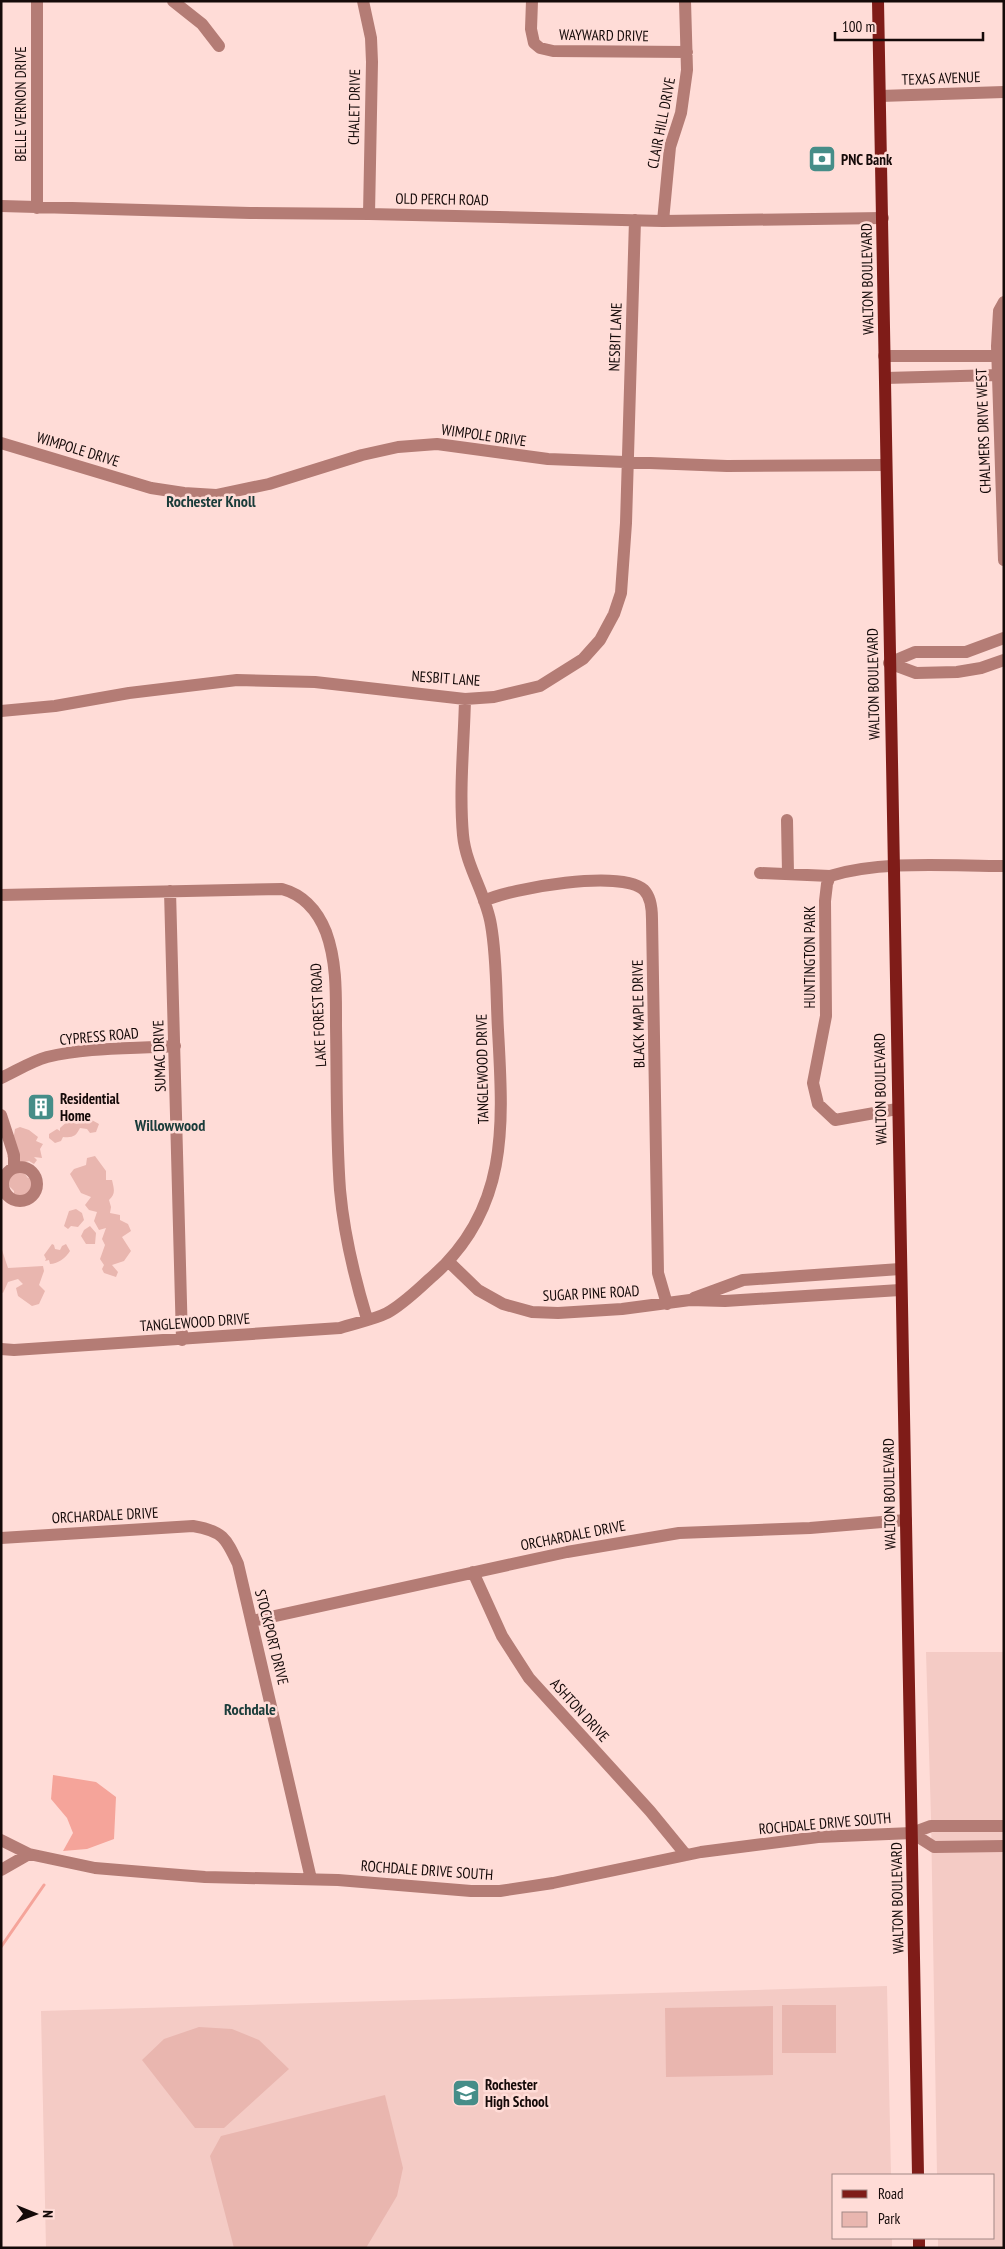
<svg xmlns="http://www.w3.org/2000/svg" width="1005" height="2249" font-family="'PT Sans Narrow',sans-serif">
<style>
.built{fill:#f4cbc5}
.green{fill:#e9b6af}
.water{fill:#f5a49a}
.lines{fill:none;stroke-linecap:round;stroke-linejoin:round}
.stream{stroke:#f5a49a;stroke-width:3}
.minor{stroke:#b47c75;stroke-width:12}
.major{stroke:#7f1c18;stroke-width:12}
.labels{text-anchor:middle;dominant-baseline:central;stroke-width:5;stroke-linejoin:round;paint-order:stroke}
.street-label{font-size:15px;fill:#150a09;stroke:#ffdcd7}
.poi-label{font-size:15px;font-weight:bold;fill:#150a09;stroke:#ffdcd7;text-anchor:start}
.neighbourhood-label{font-size:16px;font-weight:bold;fill:#1a3c3a;stroke:#ffdcd7}
</style>
<rect width="100%" height="100%" fill="#ffdcd7"/>
<path class="built" d="M 926,1652 L 1004,1652 L 1004,2248 L 938,2248 L 938,2238 L 994,2238 L 994,2175 L 937,2175 L 931,1817 Z
M 887,1986 L 891,2175 L 834,2175 L 834,2238 L 892,2238 L 892,2248 L 46,2248 L 41,2011 Z"/>
<path class="green" d="M 66,1107 L 73,1113 L 70,1120 L 77,1124 L 81,1119 L 86,1122 L 90,1119 L 99,1124 L 96,1132 L 90,1133 L 87,1129 L 80,1128 C 76,1136 73,1138 63,1137 L 61,1141 L 55,1143 L 49,1138 L 49,1134 L 57,1129 L 60,1131 L 60,1128 L 69,1120 L 61,1115 Z
M 20,1127 L 29,1130 L 38,1137 L 36,1141 L 43,1144 L 40,1149 L 42,1158 L 34,1157 L 37,1160 L 34,1164 L 29,1161 L 19,1164 L 7,1157 L 11,1136 L 14,1135 L 15,1129 Z
M 95,1156 L 106,1171 L 106,1180 L 112,1180 C 114,1189 116,1194 109,1200 L 111,1207 L 110,1213 L 120,1215 L 120,1220 L 128,1224 L 131,1231 L 122,1237 L 131,1251 L 124,1261 L 112,1265 L 118,1272 L 116,1277 L 104,1273 L 102,1269 L 104,1265 L 100,1259 L 105,1245 L 102,1239 L 106,1228 L 99,1230 L 94,1221 L 97,1212 L 89,1210 L 85,1205 L 91,1197 L 81,1193 L 70,1174 L 74,1169 L 86,1165 L 87,1158 Z
M 11,1171 L 24,1173 L 28,1178 L 31,1177 L 35,1185 L 34,1191 L 25,1198 L 14,1194 L 14,1191 L 8,1185 L 6,1177 Z
M 76,1209 L 82,1213 L 84,1220 L 78,1227 L 71,1226 L 68,1229 L 64,1226 L 69,1211 Z
M 90,1226 L 96,1233 L 95,1244 L 86,1244 L 81,1236 L 84,1230 Z
M 52,1244 L 54,1245 L 55,1249 L 60,1250 L 62,1246 L 66,1244 L 70,1251 C 66,1258 57,1264 50,1264 L 49,1260 L 45,1261 L 46,1259 L 44,1255 Z
M 1,1247 L 8,1268 L 43,1266 L 44,1271 L 39,1285 L 45,1291 L 39,1304 L 32,1306 L 18,1296 L 16,1288 L 23,1284 L 18,1279 L 8,1282 L 3,1293 L 1,1292 Z
M 782,2005 L 836,2005 L 836,2053 L 782,2053 Z
M 773,2006 L 773,2075 L 666,2077 L 665,2008 Z
M 199,2027 L 232,2029 L 259,2040 L 289,2069 L 224,2128 L 195,2128 L 142,2060 L 164,2039 Z
M 385,2095 L 403,2168 L 397,2196 L 366,2248 L 234,2248 L 210,2156 L 221,2136 Z"/>
<path class="water" d="M 53,1775 L 96,1782 L 116,1797 L 114,1839 L 87,1849 L 63,1851 L 73,1833 L 67,1818 L 51,1799 Z"/>
<g class="lines">
<path class="stream" d="M 1,1947 L 44,1885"/>
<path class="minor" d="M 37,1 L 37,208
M 173,1 L 202,24 L 219,46
M 363,1 L 371,38 L 372,62 L 369,214
M 532,1 L 531,29 L 534,43 L 540,48 L 553,51 L 687,52
M 880,96 L 1004,92
M 1,206 L 250,213 L 369,214 L 663,221 L 883,218
M 663,221 L 670,147 L 681,113 L 687,70 L 685,1
M 1004,302 L 999,311 L 997,346 L 1004,560
M 884,356 L 997,356
M 885,378 L 998,375
M 1,443 L 151,488 L 184,493 L 216,495 L 269,484 L 362,455 L 398,447 L 437,444 L 548,459 L 727,466 L 886,465
M 889,663 L 915,652 L 966,652 L 1004,638
M 889,663 L 916,673 L 957,672 L 981,668 L 1004,660
M 1,711 L 55,706 L 129,693 L 237,680 L 315,682 L 465,699 L 494,697 L 540,686 L 583,659 L 600,640 L 614,614 L 621,593 L 626,523 L 635,220
M 787,820 L 788,873
M 760,873 L 830,876
M 170,891 L 182,1340
M 1,895 L 282,889 C 304,895 318,912 326,932 C 337,962 336,995 336,1026 C 337,1081 336,1135 340,1190 C 344,1235 354,1276 367,1319
M 484,901 C 511,888 621,869 644,890 C 651,897 652,910 652,919 L 658,1273 L 667,1304
M 1,1078 C 16,1071 32,1061 47,1057 C 89,1047 132,1049 175,1046
M 897,1109 L 835,1120 L 818,1104 L 813,1083 L 826,1016 L 825,901 L 827,884 L 830,876 C 883,860 949,866 1004,866
M 1,1115 L 14,1155 L 14,1167
M3 1184a17 17 0 1 1 34 0a17 17 0 1 1-34 0Z
M 449,1262 L 478,1290 L 503,1304 L 532,1312 L 558,1313 L 622,1309 L 690,1300 L 725,1301 L 900,1290
M 694,1298 L 743,1280 L 900,1269
M 1,1349 L 14,1350 L 340,1328 C 355,1323 373,1320 387,1313 C 405,1303 419,1288 434,1275 C 510,1207 503,1123 498,1030 C 496,995 497,959 491,925 C 486,894 466,867 463,835 C 459,790 464,744 465,699
M 1,1538 L 193,1526 C 223,1531 226,1538 238,1564 L 311,1879
M 473,1572 L 502,1636 L 529,1678 L 650,1811 L 686,1855
M 252,1621 L 567,1552 L 679,1533 L 810,1528 L 906,1520
M 912,1833 L 934,1847 L 1004,1846
M 1,1840 L 29,1854
M 1,1870 L 29,1854 L 95,1868 L 155,1873 L 205,1877 L 338,1880 L 471,1891 L 500,1891 L 553,1883 L 701,1852 L 818,1837 L 912,1833 L 931,1826 L 1004,1826"/>
<path class="major" d="M 878,1 L 918,2175
M 919,2238 L 919,2248"/>
</g>
<defs>
<g id="bank-square" transform="scale(1.4375)"><rect x="-9" y="-9" width="18" height="18" rx="4" fill="#468d88" stroke="#ffdcd7"/><path d="M-6-4H6V4H-6ZM0-2.3a2.3 2.3 0 1 0 0 4.6a2.3 2.3 0 1 0 0-4.6Z" fill="#fff"/></g>
<g id="building-square" transform="scale(1.4375)"><rect x="-9" y="-9" width="18" height="18" rx="4" fill="#468d88" stroke="#ffdcd7"/><path d="M-4-6H4V6H1V3H-1V6H-4ZM-2.5-4.3h1.7v1.8h-1.7ZM.8-4.3h1.7v1.8H.8ZM-2.5-1h1.7V.8h-1.7ZM.8-1h1.7V.8H.8Z" fill="#fff"/></g>
<g id="school-square" transform="scale(1.4375)"><rect x="-9" y="-9" width="18" height="18" rx="4" fill="#468d88" stroke="#ffdcd7"/><path d="M0-5L7-2L0 1L-7-2ZM-4 1L0 2.5L4 1V4Q0 6-4 4Z" fill="#fff"/></g>
</defs>
<g fill-rule="evenodd">
<use href="#bank-square" x="822" y="159"/>
<use href="#building-square" x="41" y="1107"/>
<use href="#school-square" x="466" y="2093"/>
</g>
<g class="labels">
<g class="street-label">
<text transform="translate(604 35) rotate(1)">WAYWARD DRIVE</text>
<text transform="translate(941 78) rotate(-2)">TEXAS AVENUE</text>
<text transform="translate(20 104) rotate(-90)">BELLE VERNON DRIVE</text>
<text transform="translate(354 107) rotate(-89)">CHALET DRIVE</text>
<text transform="translate(661 123) rotate(-79)">CLAIR HILL DRIVE</text>
<text transform="translate(442 199) rotate(1)">OLD PERCH ROAD</text>
<text transform="translate(867 279) rotate(-91)">WALTON BOULEVARD</text>
<text transform="translate(615 337) rotate(-88)">NESBIT LANE</text>
<text transform="translate(983 431) rotate(-92)">CHALMERS DRIVE WEST</text>
<text transform="translate(484 435) rotate(8)">WIMPOLE DRIVE</text>
<text transform="translate(78 449) rotate(17)">WIMPOLE DRIVE</text>
<text transform="translate(446 678) rotate(4)">NESBIT LANE</text>
<text transform="translate(873 684) rotate(-91)">WALTON BOULEVARD</text>
<text transform="translate(809 957) rotate(-90)">HUNTINGTON PARK</text>
<text transform="translate(638 1014) rotate(-91)">BLACK MAPLE DRIVE</text>
<text transform="translate(318 1015) rotate(-93)">LAKE FOREST ROAD</text>
<text transform="translate(99 1036) rotate(-5)">CYPRESS ROAD</text>
<text transform="translate(159 1056) rotate(-92)">SUMAC DRIVE</text>
<text transform="translate(482 1069) rotate(-91)">TANGLEWOOD DRIVE</text>
<text transform="translate(880 1089) rotate(-91)">WALTON BOULEVARD</text>
<text transform="translate(591 1293) rotate(-3)">SUGAR PINE ROAD</text>
<text transform="translate(195 1322) rotate(-4)">TANGLEWOOD DRIVE</text>
<text transform="translate(889 1494) rotate(-91)">WALTON BOULEVARD</text>
<text transform="translate(105 1515) rotate(-3)">ORCHARDALE DRIVE</text>
<text transform="translate(573 1535) rotate(-11)">ORCHARDALE DRIVE</text>
<text transform="translate(272 1637) rotate(76)">STOCKPORT DRIVE</text>
<text transform="translate(580 1710) rotate(48)">ASHTON DRIVE</text>
<text transform="translate(825 1823) rotate(-5)">ROCHDALE DRIVE SOUTH</text>
<text transform="translate(427 1870) rotate(4)">ROCHDALE DRIVE SOUTH</text>
<text transform="translate(897 1898) rotate(-91)">WALTON BOULEVARD</text>
</g>
<g class="poi-label">
<text x="841" y="159">PNC Bank</text>
<text x="60" y="1098">Residential<tspan x="60" dy="17">Home</tspan></text>
<text x="485" y="2084">Rochester<tspan x="485" dy="17">High School</tspan></text>
</g>
<g class="neighbourhood-label">
<text x="211" y="501">Rochester Knoll</text>
<text x="170" y="1125">Willowwood</text>
<text x="250" y="1709">Rochdale</text>
</g>
</g>
<rect width="1005" height="2249" fill="none" stroke="#150a09" stroke-width="5"/>
<rect x="832" y="2174" width="162" height="65" fill="#ffdcd7" stroke="#a18885"/>
<rect x="842" y="2190" width="25" height="8" fill="#7f1c18" stroke="#a18885"/>
<text x="878" y="2199" font-size="15" fill="#150a09">Road</text>
<rect x="842" y="2212" width="25" height="15" fill="#e9b6af" stroke="#a18885"/>
<text x="878" y="2224" font-size="15" fill="#150a09">Park</text>
<g transform="translate(35 2214) rotate(91)" stroke="#ffdcd7" stroke-width="4" paint-order="stroke">
<path d="M0-4L9 19L0 12L-9 19Z" fill="#150a09"/>
<text y="-8" font-size="14" font-weight="bold" text-anchor="middle" fill="#150a09">N</text>
</g>
<path d="M835 32v8h148v-8" fill="none" stroke="#150a09" stroke-width="2.5"/>
<text x="842" y="32" font-size="15" fill="#150a09" stroke="#ffdcd7" stroke-width="4" paint-order="stroke">100 m</text>
</svg>
